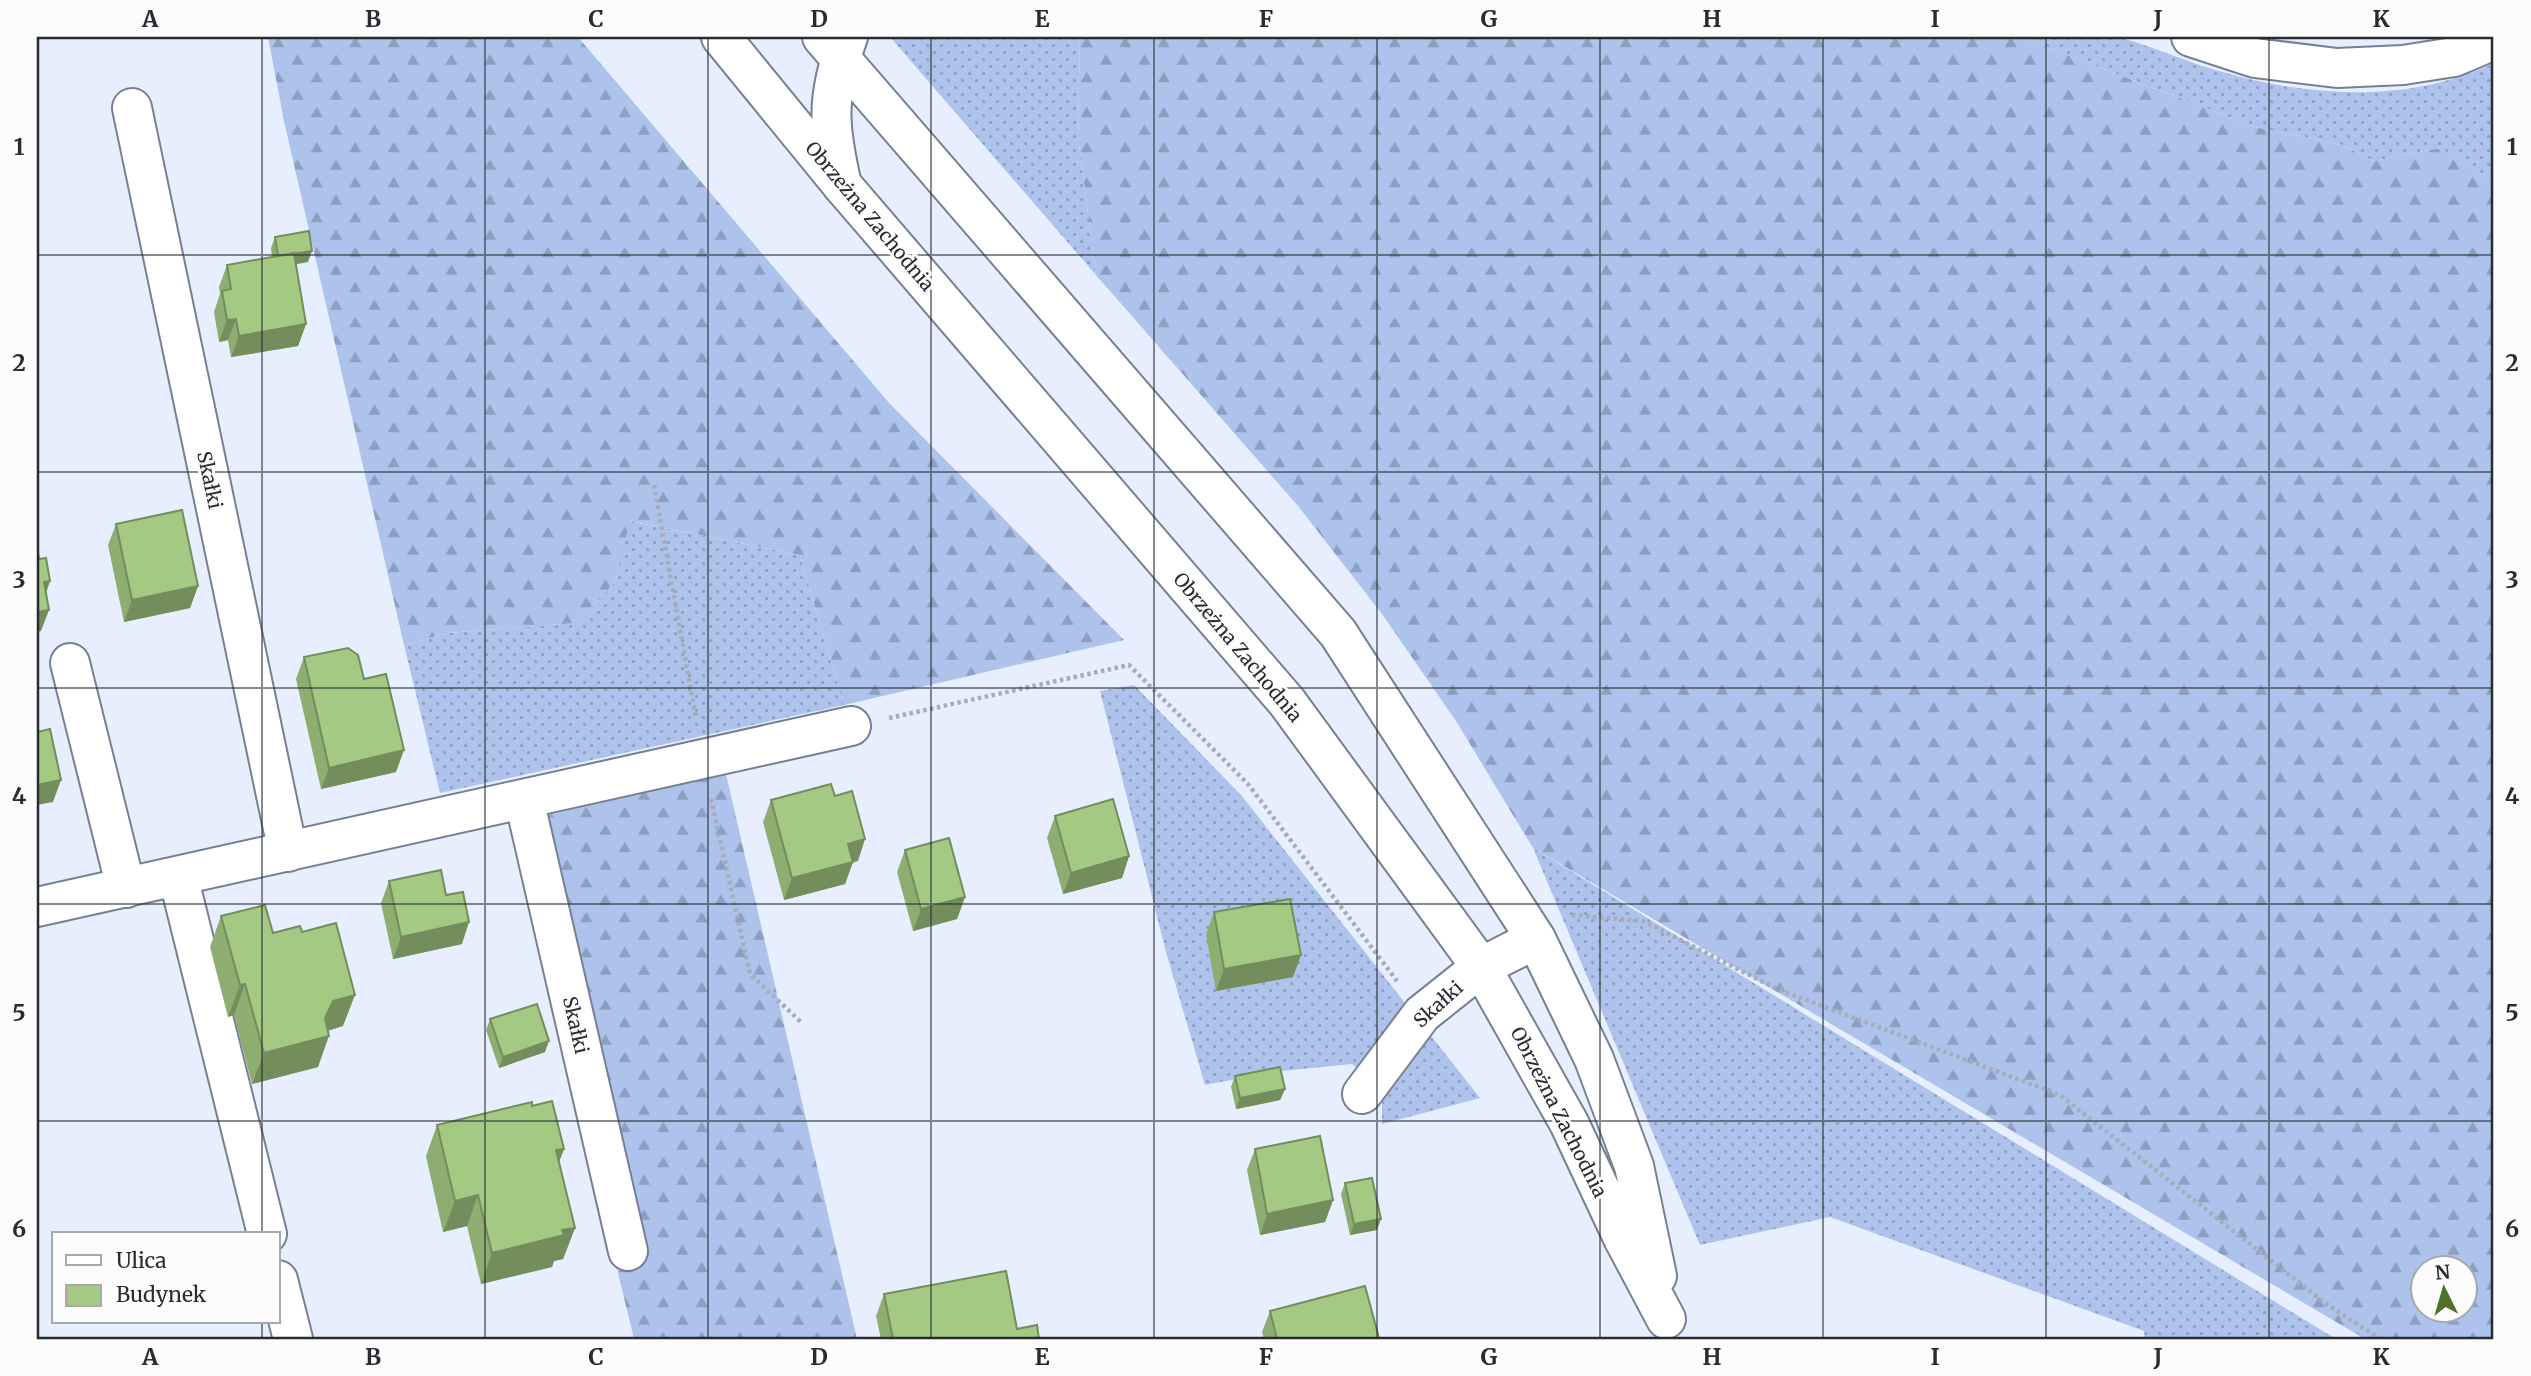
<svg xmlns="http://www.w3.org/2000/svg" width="2531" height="1376" font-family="Merriweather,serif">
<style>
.grass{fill:url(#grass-dots)}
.forest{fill:url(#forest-firs);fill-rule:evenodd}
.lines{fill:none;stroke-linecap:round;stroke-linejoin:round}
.minor-casing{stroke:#778092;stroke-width:42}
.highway-casing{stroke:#778092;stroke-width:42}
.path{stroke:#a6acb9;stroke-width:4.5;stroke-dasharray:3.5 3.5;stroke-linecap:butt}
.minor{stroke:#fff;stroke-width:38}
.highway{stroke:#fff;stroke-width:38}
.wall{fill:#8dad71}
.shaded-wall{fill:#738d5c}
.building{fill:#a4c983;stroke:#738d5c;stroke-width:2}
.grid{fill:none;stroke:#272b32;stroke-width:2;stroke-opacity:0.55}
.labels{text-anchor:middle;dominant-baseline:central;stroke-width:6;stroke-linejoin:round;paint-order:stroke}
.street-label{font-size:19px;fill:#272b32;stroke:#fcfcfc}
.neatline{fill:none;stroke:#272b32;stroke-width:2.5}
.grid-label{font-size:23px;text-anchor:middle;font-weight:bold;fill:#272b32}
</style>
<defs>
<pattern id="grass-dots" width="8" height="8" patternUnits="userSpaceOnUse" patternTransform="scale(1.75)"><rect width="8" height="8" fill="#adc3ec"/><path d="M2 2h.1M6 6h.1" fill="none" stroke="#8d9fc0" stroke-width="1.8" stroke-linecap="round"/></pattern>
<pattern id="forest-firs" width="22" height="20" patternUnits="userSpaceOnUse" patternTransform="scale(1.75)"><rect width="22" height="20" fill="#adc3ec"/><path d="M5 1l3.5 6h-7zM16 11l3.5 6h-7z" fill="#8d9fc0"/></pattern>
</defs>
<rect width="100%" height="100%" fill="#e7efff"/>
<path class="grass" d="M 890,37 L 1080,37 L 1078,136 L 1096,275 Z
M 2020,37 C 2047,37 2097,31 2121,38 C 2152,46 2182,60 2212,69 C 2304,97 2406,105 2494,63 L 2494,181 L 2440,148 L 2374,161 L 2342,145 L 2255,127 Z
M 629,521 L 800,555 L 844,705 L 440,793 L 404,645 L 447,633 L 576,623 L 615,582 Z
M 1134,685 L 1241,795 L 1480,1098 L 1382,1124 L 1382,1089 L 1352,1064 L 1272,1072 L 1205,1085 L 1166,952 L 1100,691 Z
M 1533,848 L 2336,1339 L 2145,1339 L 2144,1331 L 1830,1217 L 1700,1245 Z"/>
<path class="forest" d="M 268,37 L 578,37 L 890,404 L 1124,640 L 844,705 L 800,555 L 630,521 L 615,582 L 576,623 L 447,633 L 404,645 L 284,121 Z
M 1080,37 L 2020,37 L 2255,127 L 2342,145 L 2374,161 L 2440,148 L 2494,181 L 2494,1339 L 2365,1339 L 1533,848 L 1456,721 L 1382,614 L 1298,506 L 1096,275 L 1078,136 ZM 2422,1268 L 2464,1268 L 2464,1310 L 2422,1310 Z
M 726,774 L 857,1339 L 634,1339 L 509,824 Z"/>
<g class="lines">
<g class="minor-casing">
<path id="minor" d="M 721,37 L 842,185 L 1287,702 L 1481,967 L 1569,1123 L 1623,1238 L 1666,1319
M 822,37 L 1338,633 L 1536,939 L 1594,1059 L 1634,1166 L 1657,1276
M 132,108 L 288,852
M 70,663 L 126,888
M 524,799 L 628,1251
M 178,876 L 267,1234
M 37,907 L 851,726
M 1362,1094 L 1422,1014 L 1481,967 L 1536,939
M 278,1280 L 293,1339"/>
</g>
<g class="highway-casing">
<path id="highway" d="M 2191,37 L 2255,58 L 2337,68 L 2403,65 L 2454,57 L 2494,40
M 842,185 C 828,124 826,97 848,37"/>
</g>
<path class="path" d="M 654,485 L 696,718
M 889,718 L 1129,665 L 1248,784 L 1397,981
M 711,799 L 750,974 L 803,1024
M 1572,915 L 1643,921 L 1777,989 L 2060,1095 L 2325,1303 L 2380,1339"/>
<use href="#minor" class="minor"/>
<use href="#highway" class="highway"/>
</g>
<path class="wall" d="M 275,237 L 308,262 L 296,264 L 306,324 L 298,346 L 231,357 L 228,340 L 219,342 L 214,312 L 220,294 L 219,287 L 227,265 L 272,257 L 271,248 Z
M 116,524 L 198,586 L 190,608 L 124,622 L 108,545 Z
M 304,657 L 364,679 L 396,772 L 321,789 L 296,679 Z
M 835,796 L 858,861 L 853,862 L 845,884 L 784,900 L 763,822 L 771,800 Z
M 1055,816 L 1129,856 L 1122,878 L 1063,894 L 1047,838 Z
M 905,850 L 965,897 L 957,919 L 913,931 L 897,872 Z
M 389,881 L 446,895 L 462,944 L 393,959 L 381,903 Z
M 1214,912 L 1293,977 L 1216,991 L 1206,934 Z
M 221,916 L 273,933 L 302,932 L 343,1026 L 328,1031 L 318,1067 L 252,1084 L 234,1015 L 228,1017 L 210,947 Z
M 490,1019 L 545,1052 L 499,1068 L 486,1030 Z
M 1235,1076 L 1285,1089 L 1280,1100 L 1236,1109 L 1231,1087 Z
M 532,1106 L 564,1149 L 559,1162 L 575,1228 L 563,1259 L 554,1261 L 552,1267 L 481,1284 L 467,1226 L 443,1232 L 426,1156 L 437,1125 Z
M 1255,1149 L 1333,1200 L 1325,1222 L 1260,1235 L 1247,1170 Z
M 1345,1183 L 1377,1230 L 1350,1235 L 1341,1194 Z
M 884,1294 L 1017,1329 L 1039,1339 L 881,1339 L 876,1316 Z
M 1270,1311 L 1378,1339 L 1264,1339 L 1262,1332 Z"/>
<path class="shaded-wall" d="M 312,251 L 308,262 L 274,268 L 278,257 Z
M 236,319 L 228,340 L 219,342 L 227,320 Z
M 306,324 L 298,346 L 231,357 L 239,336 Z
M 50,581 L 43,603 L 44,582 Z
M 198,586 L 190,608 L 124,622 L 132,600 Z
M 49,610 L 41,631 L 37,632 L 37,612 Z
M 404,750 L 396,772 L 321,789 L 329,768 Z
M 61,780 L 53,802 L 37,805 L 37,785 Z
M 865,839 L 858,861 L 853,862 L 845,884 L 784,900 L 792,878 L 848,844 Z
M 1129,856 L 1122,878 L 1063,894 L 1071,873 Z
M 965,897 L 957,919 L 913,931 L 921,909 Z
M 469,922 L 462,944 L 393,959 L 401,937 Z
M 1301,955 L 1293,977 L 1216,991 L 1224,969 Z
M 245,984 L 234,1015 L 228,1017 L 240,985 Z
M 355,995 L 343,1026 L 322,1032 L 329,1036 L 318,1067 L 252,1084 L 264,1053 L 333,1001 Z
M 549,1041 L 545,1052 L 499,1068 L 503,1057 Z
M 1285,1089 L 1280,1100 L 1236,1109 L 1240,1098 Z
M 564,1149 L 552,1180 L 556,1150 Z
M 478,1195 L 467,1226 L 443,1232 L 455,1201 Z
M 1333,1200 L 1325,1222 L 1260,1235 L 1267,1214 Z
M 1381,1219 L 1377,1230 L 1350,1235 L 1354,1224 Z
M 575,1228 L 563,1259 L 554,1261 L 552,1267 L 481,1284 L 492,1253 L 562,1230 Z"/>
<path class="building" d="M 309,231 L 312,251 L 278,256 L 275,237 Z
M 294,253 L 306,324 L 239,336 L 236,319 L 227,320 L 222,291 L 231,289 L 227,265 Z
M 182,510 L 198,586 L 132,600 L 116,524 Z
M 37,546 L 39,559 L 46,558 L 50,581 L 44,582 L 49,610 L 37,612 Z
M 348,648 L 358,655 L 364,679 L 386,674 L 404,750 L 329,768 L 304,657 Z
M 50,729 L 61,780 L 37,785 L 37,732 Z
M 831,784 L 835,796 L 852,791 L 865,839 L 848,844 L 853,862 L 792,878 L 771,800 Z
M 1113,799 L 1129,856 L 1071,873 L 1055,816 Z
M 949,838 L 965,897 L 921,909 L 905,850 Z
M 441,870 L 446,895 L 463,892 L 469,922 L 401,937 L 389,881 Z
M 1290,899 L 1301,955 L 1224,969 L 1214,912 Z
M 265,905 L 273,933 L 300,926 L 302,932 L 336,923 L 355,995 L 333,1001 L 325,1018 L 329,1036 L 264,1053 L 245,984 L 240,985 L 221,916 Z
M 537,1004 L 549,1041 L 503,1057 L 490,1019 Z
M 1280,1067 L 1285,1089 L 1240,1098 L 1235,1076 Z
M 552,1101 L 564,1149 L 556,1150 L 575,1228 L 562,1230 L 564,1235 L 492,1253 L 478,1195 L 455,1201 L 437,1125 L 532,1102 L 532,1106 Z
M 1320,1136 L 1333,1200 L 1267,1214 L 1255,1149 Z
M 1372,1178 L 1381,1219 L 1354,1224 L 1345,1183 Z
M 1006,1271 L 1017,1329 L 1037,1325 L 1039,1339 L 893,1339 L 884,1294 Z
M 1365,1286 L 1379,1338 L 1373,1339 L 1277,1339 L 1270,1311 Z"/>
<path class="grid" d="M 262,37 L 262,1234M 485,37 L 485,1339M 708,37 L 708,1339M 931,37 L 931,1339M 1154,37 L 1154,1339M 1377,37 L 1377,1339M 1600,37 L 1600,1339M 1823,37 L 1823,1339M 2046,37 L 2046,1339M 2269,37 L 2269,1339M 37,255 L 2494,255M 37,472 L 2494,472M 37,688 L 2494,688M 37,904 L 2494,904M 37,1121 L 2494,1121M 262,1322 L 262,1339"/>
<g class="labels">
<g class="street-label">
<text transform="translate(870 216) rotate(50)">Obrzeżna Zachodnia</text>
<text transform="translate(210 480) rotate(78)">Skałki</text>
<text transform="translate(1238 647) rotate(50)">Obrzeżna Zachodnia</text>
<text transform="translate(1438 1004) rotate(-42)">Skałki</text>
<text transform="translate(576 1025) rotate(77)">Skałki</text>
<text transform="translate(1559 1112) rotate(63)">Obrzeżna Zachodnia</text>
</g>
</g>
<rect width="2531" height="1376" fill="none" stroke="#fcfcfc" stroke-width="77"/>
<rect x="52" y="1232" width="228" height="91" fill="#fcfcfc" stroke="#a7a8ab" stroke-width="2"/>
<rect x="66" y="1255" width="35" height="10" fill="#ffffff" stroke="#a7a8ab" stroke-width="2"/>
<text x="116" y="1268" font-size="21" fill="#272b32">Ulica</text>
<rect x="66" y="1285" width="35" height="21" fill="#a4c983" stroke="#a7a8ab" stroke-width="2"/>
<text x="116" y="1302" font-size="21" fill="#272b32">Budynek</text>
<g transform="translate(2444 1289) rotate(355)"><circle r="33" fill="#fcfcfc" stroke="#a7a8ab" stroke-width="2"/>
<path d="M0-5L12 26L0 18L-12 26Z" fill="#4f722a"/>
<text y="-10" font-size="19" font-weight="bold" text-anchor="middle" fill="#272b32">N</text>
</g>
<rect x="38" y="38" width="2454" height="1300" class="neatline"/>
<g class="grid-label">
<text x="150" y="27">A</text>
<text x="373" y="27">B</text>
<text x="596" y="27">C</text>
<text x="819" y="27">D</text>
<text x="1042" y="27">E</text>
<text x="1266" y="27">F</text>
<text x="1489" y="27">G</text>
<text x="1712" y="27">H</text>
<text x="1935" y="27">I</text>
<text x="2158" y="27">J</text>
<text x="2381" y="27">K</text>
<text x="19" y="155">1</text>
<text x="2512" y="155">1</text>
<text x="19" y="371">2</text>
<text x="2512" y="371">2</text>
<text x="19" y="588">3</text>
<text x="2512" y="588">3</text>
<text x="19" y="804">4</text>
<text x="2512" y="804">4</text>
<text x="19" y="1021">5</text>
<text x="2512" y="1021">5</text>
<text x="19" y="1237">6</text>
<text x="2512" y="1237">6</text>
<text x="150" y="1365">A</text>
<text x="373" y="1365">B</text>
<text x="596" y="1365">C</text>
<text x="819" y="1365">D</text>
<text x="1042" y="1365">E</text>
<text x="1266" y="1365">F</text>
<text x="1489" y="1365">G</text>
<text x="1712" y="1365">H</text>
<text x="1935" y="1365">I</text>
<text x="2158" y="1365">J</text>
<text x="2381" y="1365">K</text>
</g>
</svg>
